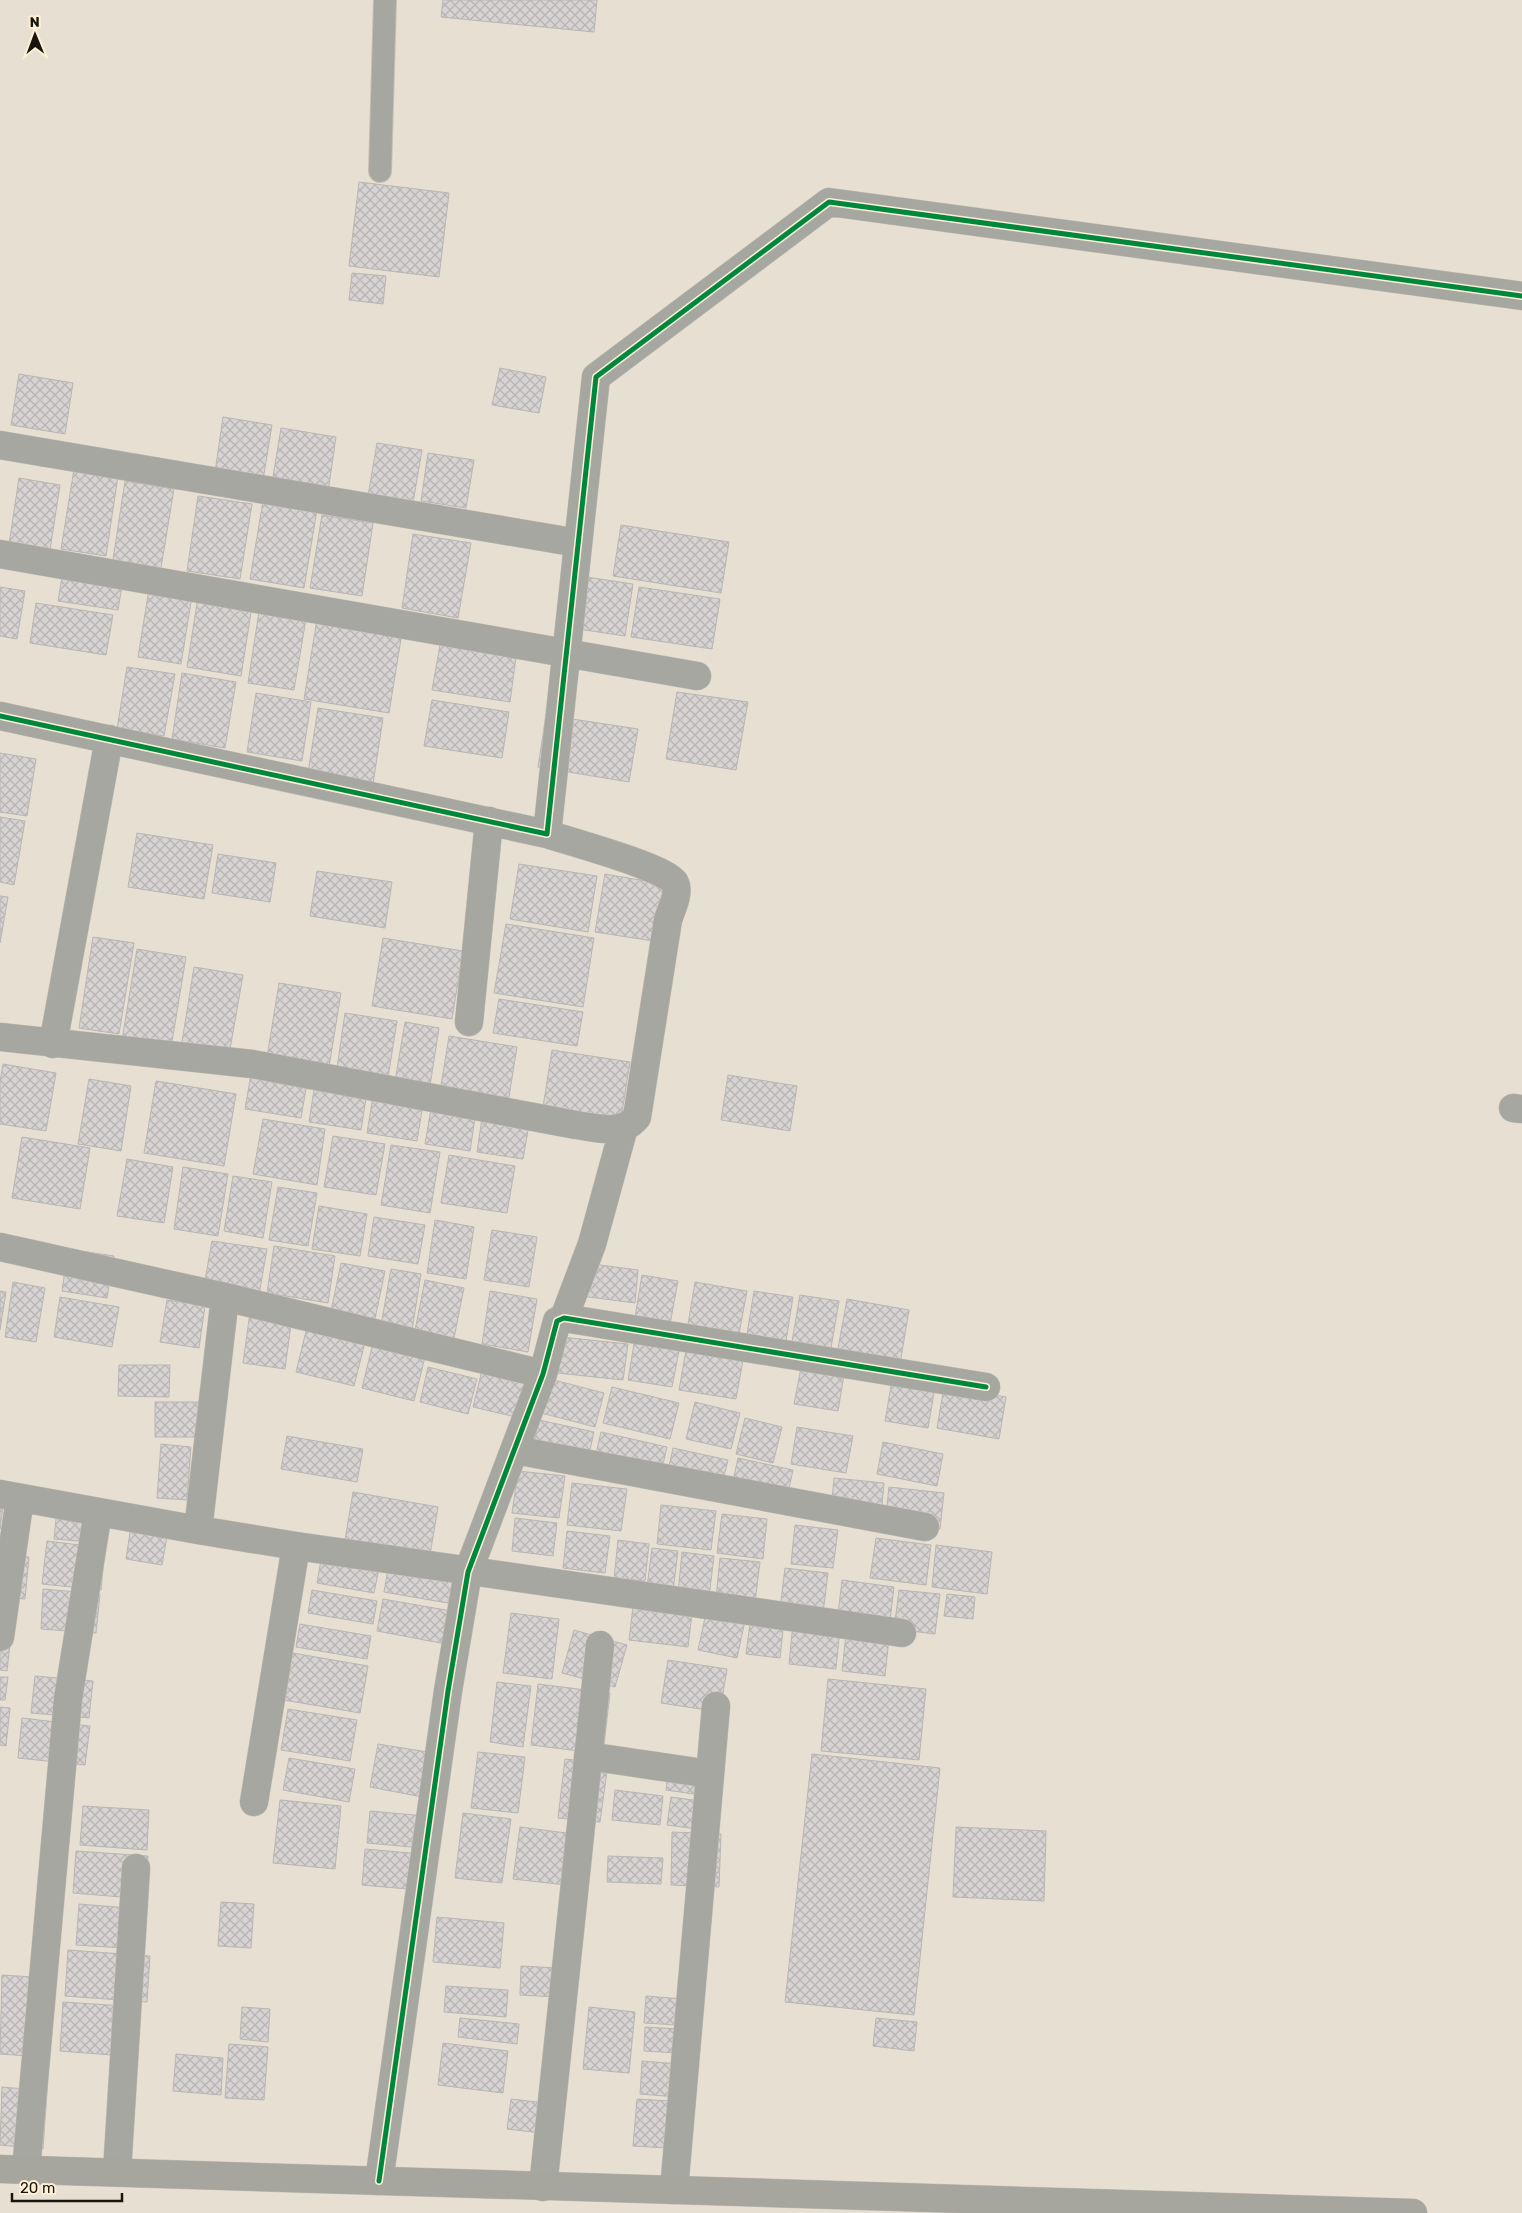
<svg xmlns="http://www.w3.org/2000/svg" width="1522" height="2213" font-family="Rubik,sans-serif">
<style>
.building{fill:url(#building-cross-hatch);stroke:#b8b5b3}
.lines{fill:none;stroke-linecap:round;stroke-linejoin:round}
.service-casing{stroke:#c4beb4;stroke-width:24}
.minor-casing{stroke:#c4beb4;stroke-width:29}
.secondary-casing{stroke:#c4beb4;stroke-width:29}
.service{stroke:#a6a7a0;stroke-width:22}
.minor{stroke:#a6a7a0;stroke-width:28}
.secondary{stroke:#a6a59e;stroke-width:28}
.cycleway-casing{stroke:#fdf0d6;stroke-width:8}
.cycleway{stroke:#00873e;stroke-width:5}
</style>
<defs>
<pattern id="building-cross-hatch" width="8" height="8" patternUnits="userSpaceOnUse" patternTransform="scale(1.25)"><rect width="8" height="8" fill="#d7d3d3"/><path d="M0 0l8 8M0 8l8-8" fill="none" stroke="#b8b4b4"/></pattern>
</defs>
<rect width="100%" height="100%" fill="#e7dfd2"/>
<path class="building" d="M 443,0 L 597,0 L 594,32 L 441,17 Z
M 359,182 L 449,193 L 439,277 L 349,266 Z
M 352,273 L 386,276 L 383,304 L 349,300 Z
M 500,368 L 546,377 L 539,413 L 492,405 Z
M 19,374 L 73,383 L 65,434 L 11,425 Z
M 223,417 L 272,425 L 263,480 L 215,472 Z
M 281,428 L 336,437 L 328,492 L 272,483 Z
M 377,443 L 422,450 L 413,503 L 368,496 Z
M 428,453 L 474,460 L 466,508 L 421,501 Z
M 74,469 L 118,476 L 106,556 L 61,549 Z
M 19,478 L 60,485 L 50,550 L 9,544 Z
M 125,481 L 174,489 L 160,574 L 112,566 Z
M 198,496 L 252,504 L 240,579 L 187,571 Z
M 263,501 L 317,510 L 304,588 L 250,579 Z
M 322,515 L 373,523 L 362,596 L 310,588 Z
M 621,525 L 729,542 L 721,593 L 613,576 Z
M 413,534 L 471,543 L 458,618 L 402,608 Z
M 64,565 L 124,574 L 118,610 L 58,601 Z
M 567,574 L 633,584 L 625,636 L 558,626 Z
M 0,587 L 25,591 L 17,639 L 0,636 Z
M 639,587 L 720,599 L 712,649 L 631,637 Z
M 149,589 L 192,596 L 181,664 L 138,657 Z
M 198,597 L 252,606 L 241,676 L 187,667 Z
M 36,603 L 113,615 L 106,655 L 30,643 Z
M 260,605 L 307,613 L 294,690 L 248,683 Z
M 317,619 L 402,633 L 389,713 L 304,699 Z
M 440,645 L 516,657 L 510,702 L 432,690 Z
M 127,667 L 175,674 L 164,736 L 117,729 Z
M 182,673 L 236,682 L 225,748 L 172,739 Z
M 677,692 L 748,702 L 736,770 L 666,759 Z
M 256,693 L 311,702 L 302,761 L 247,752 Z
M 432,700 L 509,712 L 502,758 L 424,746 Z
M 318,708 L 383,718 L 373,784 L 308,773 Z
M 546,715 L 638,729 L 629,782 L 538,767 Z
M 0,753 L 36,759 L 27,816 L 0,812 Z
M 0,817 L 25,821 L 14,885 L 0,882 Z
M 137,833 L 213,845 L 204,899 L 128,887 Z
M 218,854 L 276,863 L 270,902 L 212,893 Z
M 519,864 L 597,876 L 588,932 L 510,919 Z
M 317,871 L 392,882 L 385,928 L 310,916 Z
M 605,874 L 670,885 L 660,942 L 595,932 Z
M 0,896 L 8,897 L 0,943 Z
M 506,924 L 594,938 L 583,1007 L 494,993 Z
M 93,937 L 134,943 L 119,1034 L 79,1028 Z
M 383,938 L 463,951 L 452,1019 L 372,1006 Z
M 137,949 L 186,957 L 171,1048 L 122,1040 Z
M 194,967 L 243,975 L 229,1055 L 181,1048 Z
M 279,983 L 341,993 L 329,1067 L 267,1057 Z
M 499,999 L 583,1012 L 577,1046 L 493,1033 Z
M 345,1013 L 397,1021 L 387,1084 L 336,1075 Z
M 405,1022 L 439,1028 L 429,1092 L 394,1087 Z
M 449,1036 L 517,1047 L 508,1103 L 440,1092 Z
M 552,1050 L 630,1062 L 621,1119 L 543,1107 Z
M 3,1064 L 56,1073 L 46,1131 L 0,1124 L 0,1081 Z
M 252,1068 L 308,1077 L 301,1118 L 245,1109 Z
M 728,1075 L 797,1086 L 790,1131 L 721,1120 Z
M 89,1079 L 131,1086 L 121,1151 L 78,1144 Z
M 156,1081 L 236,1094 L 224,1166 L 144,1153 Z
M 315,1083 L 367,1092 L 361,1130 L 309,1122 Z
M 373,1096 L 423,1104 L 417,1141 L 367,1133 Z
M 432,1103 L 476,1111 L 470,1151 L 425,1144 Z
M 483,1111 L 530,1119 L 523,1159 L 477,1152 Z
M 263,1119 L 325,1129 L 317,1185 L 253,1174 Z
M 333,1136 L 385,1144 L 376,1195 L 324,1187 Z
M 22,1137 L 90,1148 L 80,1209 L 12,1198 Z
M 391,1145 L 440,1152 L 430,1213 L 381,1205 Z
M 449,1155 L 515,1166 L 507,1213 L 441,1203 Z
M 127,1159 L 173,1167 L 164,1223 L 117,1216 Z
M 183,1167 L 228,1174 L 218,1236 L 174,1229 Z
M 233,1176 L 272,1182 L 263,1238 L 224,1231 Z
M 278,1187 L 317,1193 L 308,1246 L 269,1240 Z
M 319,1206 L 367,1214 L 360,1256 L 312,1249 Z
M 374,1217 L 425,1225 L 418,1264 L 368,1256 Z
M 435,1220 L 474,1227 L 466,1279 L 427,1273 Z
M 492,1230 L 537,1237 L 529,1287 L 484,1280 Z
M 212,1241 L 267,1249 L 259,1295 L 204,1286 Z
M 274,1246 L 335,1256 L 328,1303 L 267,1293 Z
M 68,1249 L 114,1256 L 107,1298 L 62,1291 Z
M 577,1262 L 638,1270 L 635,1303 L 573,1295 Z
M 341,1263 L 385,1271 L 375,1319 L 331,1311 Z
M 391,1269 L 421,1274 L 412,1330 L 381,1325 Z
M 642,1275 L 678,1281 L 668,1335 L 633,1329 Z
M 425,1280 L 464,1288 L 454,1338 L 415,1330 Z
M 13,1282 L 45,1288 L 36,1342 L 5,1337 Z
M 695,1282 L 747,1291 L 736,1350 L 685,1342 Z
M 0,1291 L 6,1292 L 0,1330 Z
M 490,1291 L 537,1299 L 528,1352 L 482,1344 Z
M 754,1291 L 793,1297 L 783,1360 L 744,1353 Z
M 800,1295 L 839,1301 L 828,1366 L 789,1359 Z
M 60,1297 L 119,1307 L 112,1347 L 54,1337 Z
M 847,1299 L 909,1310 L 898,1376 L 835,1365 Z
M 167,1300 L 205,1306 L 199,1348 L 160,1342 Z
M 250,1312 L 292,1317 L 285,1369 L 243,1363 Z
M 308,1323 L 366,1338 L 354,1386 L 296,1372 Z
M 561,1337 L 628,1344 L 623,1380 L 557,1373 Z
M 635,1338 L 680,1346 L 672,1387 L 628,1380 Z
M 374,1339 L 426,1353 L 414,1401 L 362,1388 Z
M 686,1350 L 743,1360 L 736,1399 L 679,1390 Z
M 484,1362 L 544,1377 L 533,1421 L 473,1407 Z
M 119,1365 L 170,1365 L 169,1397 L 118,1396 Z
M 428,1367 L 477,1379 L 468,1414 L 420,1402 Z
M 801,1368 L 844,1375 L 838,1411 L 794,1404 Z
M 550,1379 L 604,1393 L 595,1427 L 541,1413 Z
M 892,1380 L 935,1387 L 928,1428 L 885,1421 Z
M 612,1387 L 679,1403 L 670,1439 L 603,1423 Z
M 944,1387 L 1006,1397 L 999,1439 L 937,1428 Z
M 155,1402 L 206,1402 L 207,1437 L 155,1437 Z
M 695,1402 L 740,1413 L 731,1449 L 686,1439 Z
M 745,1418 L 782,1427 L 773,1463 L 736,1454 Z
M 539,1420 L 594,1432 L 586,1468 L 531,1456 Z
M 797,1427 L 853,1436 L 846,1473 L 791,1464 Z
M 601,1432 L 667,1447 L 657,1490 L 591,1475 Z
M 287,1436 L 363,1449 L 357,1482 L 281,1469 Z
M 883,1442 L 943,1454 L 937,1486 L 877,1474 Z
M 161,1444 L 191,1447 L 187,1500 L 157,1498 Z
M 673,1448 L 728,1460 L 719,1496 L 665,1484 Z
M 738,1458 L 793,1470 L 784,1511 L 729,1499 Z
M 518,1471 L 565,1476 L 559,1518 L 512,1513 Z
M 834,1478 L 884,1483 L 880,1526 L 830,1521 Z
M 572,1483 L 627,1489 L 621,1531 L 567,1525 Z
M 889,1487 L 944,1493 L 940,1529 L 885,1524 Z
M 353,1492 L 438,1507 L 430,1555 L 345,1540 Z
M 58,1498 L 107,1503 L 103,1543 L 54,1539 Z
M 0,1499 L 4,1499 L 0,1529 Z
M 661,1505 L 716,1511 L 711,1550 L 657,1544 Z
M 722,1514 L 767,1519 L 763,1559 L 717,1553 Z
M 515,1518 L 557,1523 L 553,1556 L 512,1551 Z
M 132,1519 L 169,1525 L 162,1565 L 126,1559 Z
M 795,1525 L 838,1530 L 833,1568 L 791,1564 Z
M 567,1531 L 610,1536 L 605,1573 L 563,1568 Z
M 876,1538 L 931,1545 L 926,1585 L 870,1578 Z
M 618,1540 L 649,1544 L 645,1581 L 614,1578 Z
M 47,1541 L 105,1548 L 101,1590 L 42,1584 Z
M 936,1545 L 992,1552 L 987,1594 L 932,1587 Z
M 652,1548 L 678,1551 L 673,1591 L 647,1587 Z
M 682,1552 L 714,1556 L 709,1597 L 678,1593 Z
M 0,1554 L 29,1557 L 25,1599 L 0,1597 Z
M 322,1554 L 380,1563 L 374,1593 L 317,1583 Z
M 720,1558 L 760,1562 L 755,1602 L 716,1598 Z
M 389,1564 L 464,1577 L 459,1605 L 384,1592 Z
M 785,1568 L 828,1573 L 823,1613 L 780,1609 Z
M 842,1580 L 894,1587 L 889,1629 L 837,1623 Z
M 43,1589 L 100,1594 L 96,1633 L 41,1629 Z
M 312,1590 L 377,1601 L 373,1624 L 308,1613 Z
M 899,1590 L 940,1594 L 935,1634 L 894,1629 Z
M 947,1594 L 975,1597 L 973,1619 L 944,1616 Z
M 634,1598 L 693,1605 L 688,1647 L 629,1640 Z
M 383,1599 L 457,1612 L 451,1645 L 377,1631 Z
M 511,1613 L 559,1619 L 552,1679 L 503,1673 Z
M 706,1613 L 745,1621 L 737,1658 L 698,1650 Z
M 751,1616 L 784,1620 L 780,1658 L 746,1654 Z
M 793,1623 L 840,1628 L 836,1669 L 789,1664 Z
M 300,1624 L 371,1636 L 367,1659 L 296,1647 Z
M 574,1630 L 627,1645 L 615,1687 L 562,1673 Z
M 0,1634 L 11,1635 L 7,1671 L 0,1670 Z
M 846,1634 L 889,1638 L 885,1676 L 842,1671 Z
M 287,1652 L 368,1666 L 360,1713 L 278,1699 Z
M 668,1660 L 727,1669 L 720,1712 L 661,1703 Z
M 35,1676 L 93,1681 L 89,1718 L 31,1713 Z
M 0,1677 L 8,1677 L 5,1700 L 0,1700 Z
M 828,1679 L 926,1689 L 919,1760 L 821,1751 Z
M 497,1682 L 531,1686 L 523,1747 L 490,1742 Z
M 538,1684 L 610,1693 L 603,1754 L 531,1745 Z
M 0,1707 L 10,1708 L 6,1746 L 0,1745 Z
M 288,1709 L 357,1720 L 350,1761 L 281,1750 Z
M 22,1718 L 90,1726 L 85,1765 L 18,1758 Z
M 378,1744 L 446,1755 L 438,1800 L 370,1787 Z
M 478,1752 L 525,1757 L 518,1813 L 471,1808 Z
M 812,1754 L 940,1768 L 914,2015 L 785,2002 Z
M 289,1758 L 355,1769 L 349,1802 L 283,1790 Z
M 565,1759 L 608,1764 L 600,1822 L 558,1818 Z
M 669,1762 L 715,1797 L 666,1790 Z
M 615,1790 L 663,1796 L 660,1825 L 612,1820 Z
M 671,1797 L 715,1803 L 712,1831 L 667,1825 Z
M 280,1800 L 341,1806 L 335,1869 L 273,1863 Z
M 83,1806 L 149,1810 L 147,1850 L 80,1845 Z
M 370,1811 L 436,1817 L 433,1849 L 367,1843 Z
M 463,1813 L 511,1819 L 502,1883 L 455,1878 Z
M 520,1827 L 590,1836 L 584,1887 L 513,1879 Z
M 956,1827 L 1046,1831 L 1044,1901 L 953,1897 Z
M 672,1832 L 721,1834 L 719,1887 L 671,1885 Z
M 365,1849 L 433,1855 L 430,1891 L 362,1885 Z
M 76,1851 L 148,1856 L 145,1899 L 73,1893 Z
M 608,1856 L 663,1858 L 661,1884 L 607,1882 Z
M 221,1902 L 254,1904 L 251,1948 L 218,1946 Z
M 79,1904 L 142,1909 L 139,1949 L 76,1945 Z
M 437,1917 L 504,1923 L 500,1968 L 433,1962 Z
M 68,1950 L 150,1956 L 147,2002 L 65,1996 Z
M 521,1966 L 577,1969 L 575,1998 L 520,1995 Z
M 2,1975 L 47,1978 L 41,2057 L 0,2054 Z
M 446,1986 L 508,1990 L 506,2017 L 444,2012 Z
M 646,1996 L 695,2000 L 693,2026 L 644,2023 Z
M 63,2002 L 140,2007 L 137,2057 L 60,2051 Z
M 242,2007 L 270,2009 L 268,2042 L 240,2039 Z
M 589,2007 L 635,2012 L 629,2073 L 583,2069 Z
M 460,2018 L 519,2024 L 517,2044 L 458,2037 Z
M 876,2018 L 917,2022 L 914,2051 L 873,2046 Z
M 645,2027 L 695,2030 L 693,2054 L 644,2051 Z
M 443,2043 L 508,2051 L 503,2093 L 438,2085 Z
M 229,2044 L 268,2047 L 264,2100 L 225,2098 Z
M 176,2054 L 223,2058 L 221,2095 L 173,2091 Z
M 642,2061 L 692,2065 L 689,2098 L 640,2094 Z
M 2,2087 L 47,2091 L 43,2149 L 0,2145 Z
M 511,2099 L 563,2105 L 558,2135 L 507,2129 Z
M 637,2099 L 687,2102 L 684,2149 L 633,2146 Z"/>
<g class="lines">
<g class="service-casing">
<path id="service" d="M 380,171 L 385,0"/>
</g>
<g class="minor-casing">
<path id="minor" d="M 0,445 L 578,543
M 0,554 L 697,676
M 0,716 L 547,834 L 596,377 L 829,202 L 1522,296
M 469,1022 L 489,821
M 0,1037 L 252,1064 L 576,1125 C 597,1128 622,1136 637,1117 L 668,920 C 671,910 680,893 675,883 C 668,868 568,841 547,834
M 53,1044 L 109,739
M 1513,1108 L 1522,1109
M 0,1247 L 225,1297 L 543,1374
M 564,1318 L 592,1244 L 624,1127
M 515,1450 L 925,1527
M 0,1494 L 198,1530 L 296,1546 L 902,1633
M 198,1530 L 225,1297
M 0,1637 L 20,1498
M 588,1756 L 710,1774
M 254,1802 L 296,1546
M 26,2170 L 68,1699 L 98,1512
M 117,2172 L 136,1868
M 379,2181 L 448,1691 L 468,1572 L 543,1374 L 557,1321 L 564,1318 L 986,1387
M 543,2187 L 600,1645
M 674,2190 L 716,1706"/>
</g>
<g class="secondary-casing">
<path id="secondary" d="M 0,2169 L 1413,2213"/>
</g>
<use href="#service" class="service"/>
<use href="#minor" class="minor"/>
<use href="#secondary" class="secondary"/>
<g class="cycleway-casing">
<path id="cycleway" d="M 0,716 L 547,834 L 596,377 L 829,202 L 1522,296
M 379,2181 L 448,1691 L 468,1572 L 543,1374 L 557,1321 L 564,1318 L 986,1387"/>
</g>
<use href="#cycleway" class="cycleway"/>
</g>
<g transform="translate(35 35) rotate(359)" stroke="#fdf0d6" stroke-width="4" paint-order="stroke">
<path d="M0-4L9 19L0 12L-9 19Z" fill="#19150c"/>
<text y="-8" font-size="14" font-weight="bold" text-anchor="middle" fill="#19150c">N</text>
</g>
<path d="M12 2193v8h110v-8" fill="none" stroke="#19150c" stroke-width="2.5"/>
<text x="20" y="2193" font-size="15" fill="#19150c" stroke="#fdf0d6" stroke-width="4" paint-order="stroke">20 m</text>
</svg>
